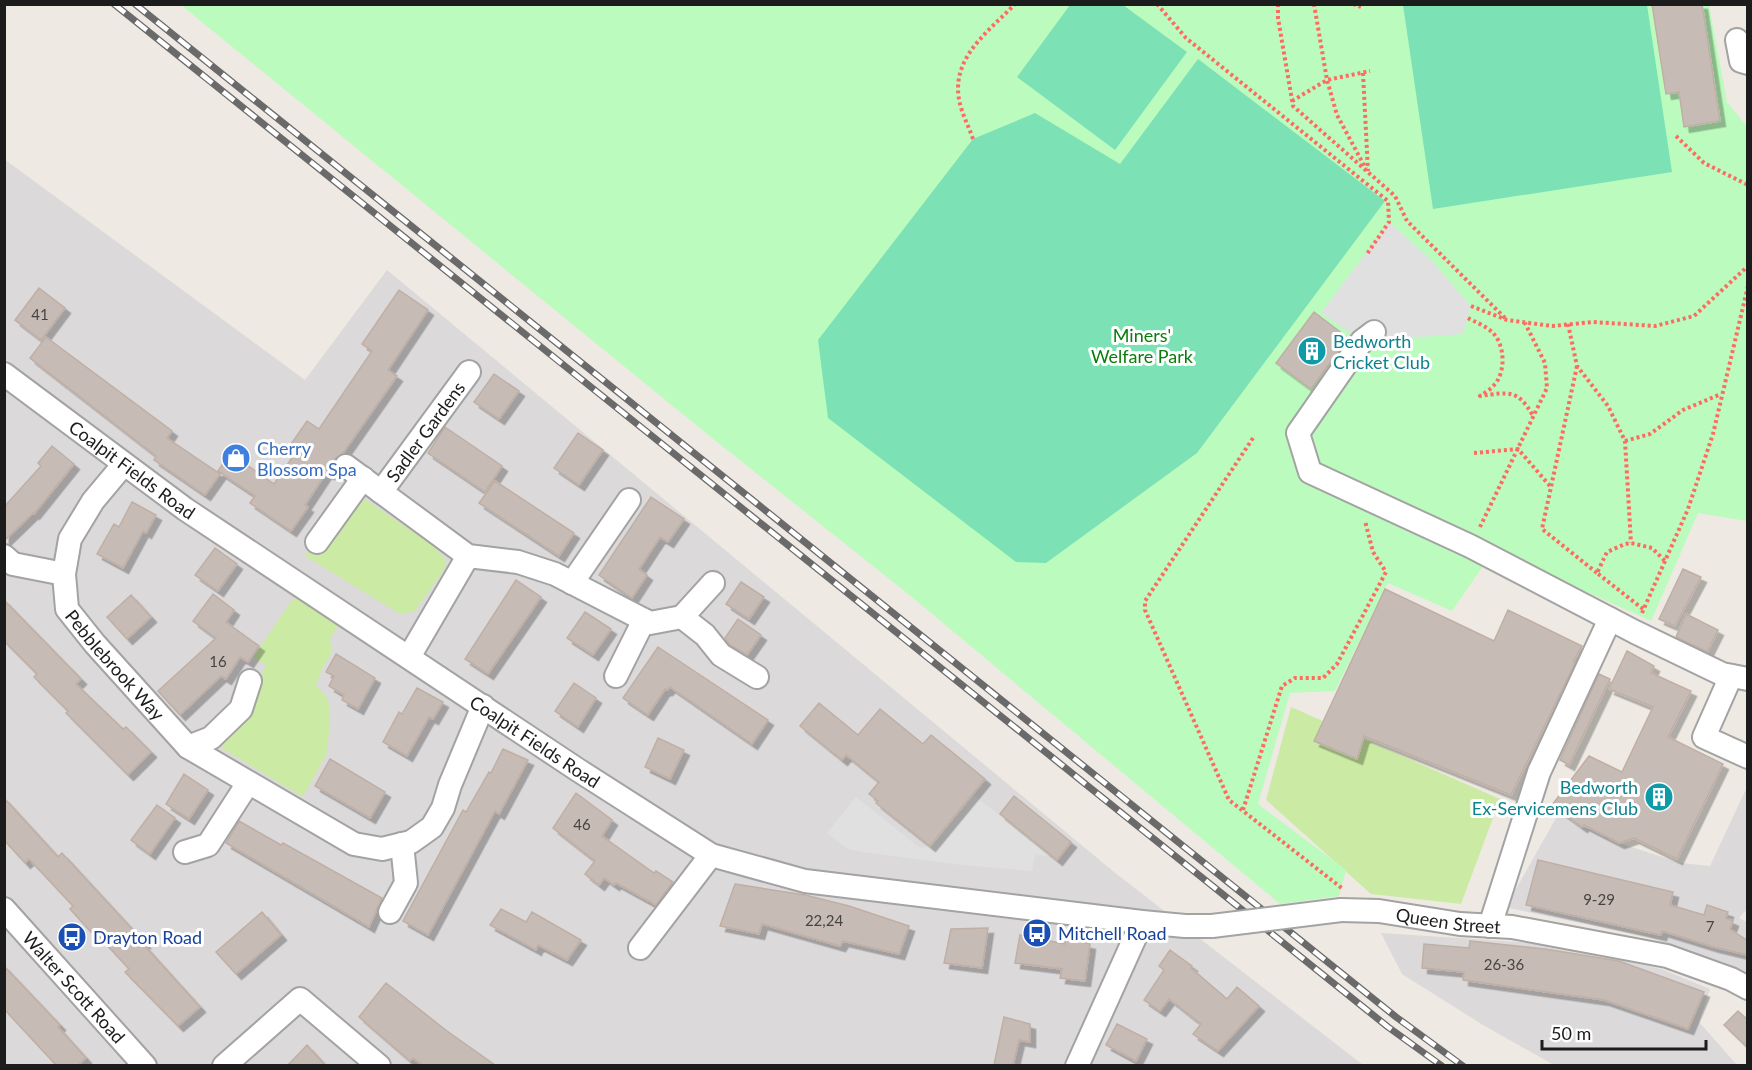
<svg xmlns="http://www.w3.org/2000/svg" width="1752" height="1070" font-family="Lato,sans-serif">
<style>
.residential{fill:#dbd9d9}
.grass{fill:#cbeba5}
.park{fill:#bcfbbe}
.pitch{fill:#7ce1b5}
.parking{fill:#e0e0e0}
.building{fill:#c6bbb5;stroke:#c0afa4;stroke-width:1.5;filter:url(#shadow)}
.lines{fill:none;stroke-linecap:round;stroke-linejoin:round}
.minor-casing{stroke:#a3a3a3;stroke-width:26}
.path{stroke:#fe6b63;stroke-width:4;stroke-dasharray:3 3;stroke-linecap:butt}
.minor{stroke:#fff;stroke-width:22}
.rail-casing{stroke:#6a6a6a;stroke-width:7}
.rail{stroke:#fff;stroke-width:4.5;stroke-dasharray:14;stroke-linecap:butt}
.minor-bridge-casing{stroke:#a3a3a3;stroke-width:26;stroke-linecap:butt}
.minor-bridge{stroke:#fff;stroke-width:22}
.labels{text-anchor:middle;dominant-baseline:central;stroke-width:6;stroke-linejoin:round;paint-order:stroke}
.number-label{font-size:15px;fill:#464442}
.park-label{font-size:18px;fill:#087d0b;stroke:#fff}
.culture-label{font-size:18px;fill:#0d838f;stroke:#fff;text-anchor:start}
.street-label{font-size:18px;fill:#1c1c1c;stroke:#fff}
.shop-label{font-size:18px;fill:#366cbe;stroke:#fff;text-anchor:start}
.transit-label{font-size:18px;fill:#164399;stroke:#fff;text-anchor:start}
</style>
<defs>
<filter id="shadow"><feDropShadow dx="5.5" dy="5.5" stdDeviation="0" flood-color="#0004"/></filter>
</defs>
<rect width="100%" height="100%" fill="#eee9e2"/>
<path class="residential" d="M 4,159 L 305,380 L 387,270 L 1114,872 L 1363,1065 L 5,1065 Z
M 1747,787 L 1747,909 L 1739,918 L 1747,922 L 1747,978 L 1706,957 L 1648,937 L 1509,908 L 1512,896 L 1560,811 L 1582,827 L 1594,830 L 1619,843 L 1681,863 L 1710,866 Z
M 1381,933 L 1549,944 L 1661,969 L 1710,989 L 1699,1022 L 1737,1065 L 1554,1065 L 1483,1025 L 1402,974 Z"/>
<path class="grass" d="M 362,497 L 433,546 L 446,560 L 445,568 L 415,611 L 400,614 L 305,556 L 314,543 L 325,550 Z
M 297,593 L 341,622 L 330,639 L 332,652 L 322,669 L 316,686 L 328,698 L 330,720 L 327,753 L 303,797 L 215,744 L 250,704 L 266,665 L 253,657 Z
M 1291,707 L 1500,799 L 1461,904 L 1371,894 L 1266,800 Z"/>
<path class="park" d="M 181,5 L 1709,5 L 1727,102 L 1747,127 L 1747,521 L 1698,513 L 1651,621 L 1494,550 L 1452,611 L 1388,583 L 1335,691 L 1290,693 L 1258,804 L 1346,870 L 1339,896 L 1280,904 L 907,593 L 712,438 Z"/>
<path class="pitch" d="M 1070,5 L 1123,5 L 1187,52 L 1115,150 L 1017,77 Z
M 1403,5 L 1647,5 L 1672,172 L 1433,209 Z
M 1198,59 L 1385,201 L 1197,453 L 1046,563 L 1016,562 L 828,418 L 818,340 L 973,139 L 1035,113 L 1120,164 Z"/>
<path class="parking" d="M 1389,222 L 1432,261 L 1471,306 L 1463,334 L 1362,341 L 1321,313 Z
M 972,794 L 1049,854 L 1046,856 L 1035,854 L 1032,871 L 961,865 L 863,852 L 848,849 L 827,833 L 856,797 L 920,848 L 930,846 Z"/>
<path class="building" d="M 1652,4 L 1702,4 L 1720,121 L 1684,127 L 1679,92 L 1666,94 Z
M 39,288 L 65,308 L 41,340 L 15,320 Z
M 399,290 L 428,310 L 388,370 L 397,376 L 343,453 L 335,459 L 333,468 L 329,474 L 326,473 L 305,505 L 308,507 L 291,531 L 250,503 L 255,496 L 218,471 L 230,453 L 274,484 L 296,452 L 289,447 L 307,421 L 319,429 L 372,351 L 362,344 Z
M 1314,312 L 1348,338 L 1311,389 L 1276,363 Z
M 46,337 L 172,431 L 167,438 L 220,474 L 205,495 L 154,460 L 156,456 L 30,358 Z
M 494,374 L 519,391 L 499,419 L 474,402 Z
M 445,427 L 502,466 L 485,492 L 428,453 Z
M 578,433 L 603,450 L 579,485 L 554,468 Z
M 52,446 L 74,464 L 34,514 L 33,513 L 4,541 L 4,507 L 41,466 L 38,463 Z
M 495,481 L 574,533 L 559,556 L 479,503 Z
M 651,497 L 684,519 L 668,542 L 660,537 L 639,569 L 647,575 L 632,598 L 599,575 Z
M 132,502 L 156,515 L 146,533 L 143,531 L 123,568 L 97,554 L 114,524 L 119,527 Z
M 215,548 L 237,564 L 218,591 L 195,575 Z
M 1683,569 L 1701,577 L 1675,626 L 1659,619 Z
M 516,580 L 541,597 L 488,674 L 465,659 Z
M 741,582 L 764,597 L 749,619 L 726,604 Z
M 1385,589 L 1494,641 L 1508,610 L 1582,646 L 1573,662 L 1575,663 L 1511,795 L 1364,736 L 1357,759 L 1314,741 Z
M 213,594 L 234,610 L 226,622 L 259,646 L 248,662 L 240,657 L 226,679 L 221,676 L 180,715 L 158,691 L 216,638 L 193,621 Z
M 131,595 L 151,617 L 127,639 L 107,617 Z
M 4,600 L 81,679 L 76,684 L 123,729 L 126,727 L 151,752 L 128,775 L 66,713 L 68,711 L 34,677 L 37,674 L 4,641 Z
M 585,612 L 611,629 L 593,655 L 567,638 Z
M 1686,614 L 1718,630 L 1707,652 L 1676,637 Z
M 738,619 L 761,635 L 747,655 L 730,645 L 725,638 Z
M 658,647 L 768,720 L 752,744 L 670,687 L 667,690 L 665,689 L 648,715 L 623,698 Z
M 1627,651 L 1654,666 L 1651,673 L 1691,691 L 1668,737 L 1723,764 L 1677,859 L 1634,838 L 1619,843 L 1584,825 L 1582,827 L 1552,805 L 1589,756 L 1622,772 L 1653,707 L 1609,689 Z
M 336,654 L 375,678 L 358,709 L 342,700 L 344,695 L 329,686 L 334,676 L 326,672 Z
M 1599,674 L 1610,679 L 1569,765 L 1560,760 Z
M 574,683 L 596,698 L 578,727 L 555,711 Z
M 417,688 L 443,702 L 433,719 L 429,717 L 407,756 L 383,742 L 399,712 L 402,714 Z
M 819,703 L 858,735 L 880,709 L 923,744 L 931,735 L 985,779 L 930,846 L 876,803 L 878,801 L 869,794 L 879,782 L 846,755 L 842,760 L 800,726 Z
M 658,738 L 684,750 L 670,779 L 645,767 Z
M 503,749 L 528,760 L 499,814 L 495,811 L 428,935 L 403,921 L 463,810 L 466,812 L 489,772 L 491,773 Z
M 330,759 L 385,792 L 370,818 L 315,786 Z
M 184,774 L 208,790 L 189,819 L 166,804 Z
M 576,793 L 612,820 L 602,836 L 654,873 L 656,871 L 673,882 L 656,905 L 616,883 L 614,885 L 604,878 L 599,885 L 585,874 L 595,861 L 553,828 Z
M 1014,796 L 1071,842 L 1057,860 L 1000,814 Z
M 4,798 L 58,857 L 62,853 L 145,943 L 143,944 L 200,1007 L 178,1026 L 125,972 L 129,969 L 93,930 L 91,932 L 70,909 L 73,906 L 29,859 L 25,863 L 4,840 Z
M 157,805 L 175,818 L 150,854 L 131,840 Z
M 239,821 L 281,845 L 283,843 L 382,898 L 369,927 L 226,843 Z
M 1538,860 L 1673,892 L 1670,905 L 1704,915 L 1707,905 L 1728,912 L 1726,918 L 1733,921 L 1730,929 L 1748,941 L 1748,955 L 1714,947 L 1662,931 L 1661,935 L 1526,905 Z
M 735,884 L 805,895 L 849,906 L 909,926 L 899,954 L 843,941 L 840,946 L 762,924 L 759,934 L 720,926 Z
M 501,909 L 526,922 L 532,912 L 581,940 L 567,960 L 538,945 L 536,950 L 490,925 Z
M 262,912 L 281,935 L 236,974 L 216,952 Z
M 988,928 L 982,968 L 944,963 L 951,929 Z
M 1020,935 L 1065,944 L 1066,938 L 1090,944 L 1085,981 L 1060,978 L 1062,969 L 1015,963 Z
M 1470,941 L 1545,949 L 1619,961 L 1704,992 L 1688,1029 L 1604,1000 L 1463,980 L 1464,972 L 1422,968 L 1424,944 L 1469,948 Z
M 1170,950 L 1192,966 L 1191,968 L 1227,999 L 1237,987 L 1259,1006 L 1218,1051 L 1193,1034 L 1201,1024 L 1169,999 L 1160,1011 L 1144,1000 L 1164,970 L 1159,966 Z
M 4,966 L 60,1025 L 58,1027 L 86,1058 L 78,1065 L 56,1065 L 4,1009 Z
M 386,983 L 447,1031 L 495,1065 L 422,1065 L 413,1058 L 410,1061 L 359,1017 Z
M 1738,1011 L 1748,1020 L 1748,1048 L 1724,1025 Z
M 1004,1017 L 1030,1024 L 1030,1042 L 1019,1040 L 1013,1065 L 994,1065 Z
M 1117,1024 L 1147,1039 L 1136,1061 L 1106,1045 Z
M 307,1045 L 325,1065 L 288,1065 Z"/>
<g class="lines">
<g class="minor-casing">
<g id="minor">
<path d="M 1737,40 L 1741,61 L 1748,63"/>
<path d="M 1374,332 L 1362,341 L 1298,433 L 1310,472 L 1470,546 L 1635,632 L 1722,674 L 1748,679"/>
<path id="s1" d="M 4,374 L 185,509 L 578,770 L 711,855 L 805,881 L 1142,922 L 1185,926 L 1212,926"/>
<path id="s2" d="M 124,464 L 93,501 L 70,539 L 64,574 L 67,609 L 95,644 L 188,747 L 354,844 L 382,849 L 411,842 L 432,827 L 443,808 L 450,785 L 483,706"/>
<path d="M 346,466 L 468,556 L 518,562 L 555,574 L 650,623 L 682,617 L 705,635 L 721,655 L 757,677"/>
<path id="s3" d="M 381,492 L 469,372"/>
<path d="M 317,542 L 363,478"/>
<path d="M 4,556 L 13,564 L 64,574"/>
<path d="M 572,583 L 629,500"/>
<path d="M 682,617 L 713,583"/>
<path d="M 409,657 L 468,556"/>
<path d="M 616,676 L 644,620"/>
<path d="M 1731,676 L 1704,737 L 1748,757"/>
<path d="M 188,747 L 211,738 L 241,709 L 250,681"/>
<path d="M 185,852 L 208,845 L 248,783"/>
<path id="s4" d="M 4,909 L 145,1066"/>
<path id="s5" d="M 1341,910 L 1379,911 L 1460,924 L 1512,927 L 1667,956 L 1731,979 L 1748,988"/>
<path d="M 390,912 L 406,883 L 402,844"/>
<path d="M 1490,926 L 1539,772 L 1610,619"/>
<path d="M 640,948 L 711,855"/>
<path d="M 224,1066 L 300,999 L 379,1066"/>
<path d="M 1077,1066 L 1142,922"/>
</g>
</g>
<path class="path" d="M 1157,4 L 1186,38 L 1388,201 L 1389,222 L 1367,254
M 1278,4 L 1278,18 L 1293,106 L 1395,196 L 1407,221 L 1507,320
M 1314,4 L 1327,80 L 1337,115 L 1366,169
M 1353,4 L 1361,7
M 1363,73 L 1368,171
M 1292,101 L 1327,80 L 1370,71
M 1676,136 L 1704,163 L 1748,185
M 973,139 C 969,127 963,116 960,104 C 949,59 987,33 1015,4
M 1471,306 L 1507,320 L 1552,326 L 1593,322 L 1655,326 L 1694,316 L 1748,266
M 1468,318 C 1475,322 1486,326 1492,332 C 1505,344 1506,371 1495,384 C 1491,389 1485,393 1480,396 C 1509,392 1518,389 1533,416
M 1568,324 L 1577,366 L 1608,406 L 1625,441 L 1631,543
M 1577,366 L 1542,529 L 1597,573
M 1253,438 L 1145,601 L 1145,610 L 1229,800 L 1343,889
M 1625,441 L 1650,434 L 1683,410 L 1721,394
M 1474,453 L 1518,449 L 1550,486
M 1480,527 L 1547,388 L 1545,363 L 1525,323
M 1643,609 L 1597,573 L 1607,552 L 1625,544 L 1631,543 L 1652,548 L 1665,561
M 1642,613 L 1688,509 L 1713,434 L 1748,286
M 1243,810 L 1282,686 L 1295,678 L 1323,678 L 1337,664 L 1386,572 L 1373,552 L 1365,521"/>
<use href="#minor" class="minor"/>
<g class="rail-casing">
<path id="rail" d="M 114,4 L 1388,1027 L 1442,1066
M 135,4 L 1396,1017 L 1463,1066"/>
</g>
<use href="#rail" class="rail"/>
<g class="minor-bridge-casing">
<path id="minor-bridge" d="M 1212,926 L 1341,910"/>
</g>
<use href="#minor-bridge" class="minor-bridge"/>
</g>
<defs>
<g id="building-disc" transform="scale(1.5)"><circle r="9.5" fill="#0f9aa8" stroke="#fff"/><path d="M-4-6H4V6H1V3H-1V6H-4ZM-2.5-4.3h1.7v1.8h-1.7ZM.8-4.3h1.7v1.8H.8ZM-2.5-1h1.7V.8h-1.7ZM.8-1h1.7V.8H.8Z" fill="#fff"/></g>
<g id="shop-disc" transform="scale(1.5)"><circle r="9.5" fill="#3f7fe0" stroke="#fff"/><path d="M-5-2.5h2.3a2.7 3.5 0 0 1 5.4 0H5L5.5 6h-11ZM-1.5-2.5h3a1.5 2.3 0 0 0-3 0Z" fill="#fff"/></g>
<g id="bus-disc" transform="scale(1.5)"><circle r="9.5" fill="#1a4fb4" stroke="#fff"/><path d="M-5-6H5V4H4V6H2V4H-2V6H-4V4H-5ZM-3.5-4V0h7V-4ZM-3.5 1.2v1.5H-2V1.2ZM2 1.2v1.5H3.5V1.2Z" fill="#fff"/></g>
</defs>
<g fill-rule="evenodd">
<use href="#building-disc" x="1312" y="351"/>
<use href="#shop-disc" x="236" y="458"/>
<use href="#building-disc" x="1659" y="797"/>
<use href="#bus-disc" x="1037" y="933"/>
<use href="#bus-disc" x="72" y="937"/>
</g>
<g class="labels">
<g class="number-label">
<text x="40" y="314">41</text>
<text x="218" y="661">16</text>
<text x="582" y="824">46</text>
<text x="1599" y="899">9-29</text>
<text x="824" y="920">22,24</text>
<text x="1710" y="926">7</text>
<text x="1504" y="964">26-36</text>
</g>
<g class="park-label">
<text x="1142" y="335">Miners'<tspan x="1142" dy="21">Welfare Park</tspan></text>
</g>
<g class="culture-label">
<text x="1333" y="341">Bedworth<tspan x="1333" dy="21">Cricket Club</tspan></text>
<text x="1638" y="787" text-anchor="end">Bedworth<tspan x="1638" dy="21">Ex-Servicemens Club</tspan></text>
</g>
<g class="street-label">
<text stroke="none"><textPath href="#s3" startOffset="75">Sadler Gardens</textPath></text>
<text stroke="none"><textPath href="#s1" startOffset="160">Coalpit Fields Road</textPath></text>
<text stroke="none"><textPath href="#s2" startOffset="237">Pebblebrook Way</textPath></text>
<text stroke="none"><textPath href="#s1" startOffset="646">Coalpit Fields Road</textPath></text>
<text stroke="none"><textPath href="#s5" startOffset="108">Queen Street</textPath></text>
<text stroke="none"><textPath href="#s4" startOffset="105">Walter Scott Road</textPath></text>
</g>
<g class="shop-label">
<text x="257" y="448">Cherry<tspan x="257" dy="21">Blossom Spa</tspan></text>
</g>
<g class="transit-label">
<text x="1058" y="933">Mitchell Road</text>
<text x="93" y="937">Drayton Road</text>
</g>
</g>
<rect width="1752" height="1070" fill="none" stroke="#1c1c1c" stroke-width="12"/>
<path d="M1542 1040v9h164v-9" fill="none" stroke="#1c1c1c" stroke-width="3"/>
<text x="1551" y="1040" font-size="18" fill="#1c1c1c" stroke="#ffffff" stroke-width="4.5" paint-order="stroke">50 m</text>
</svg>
